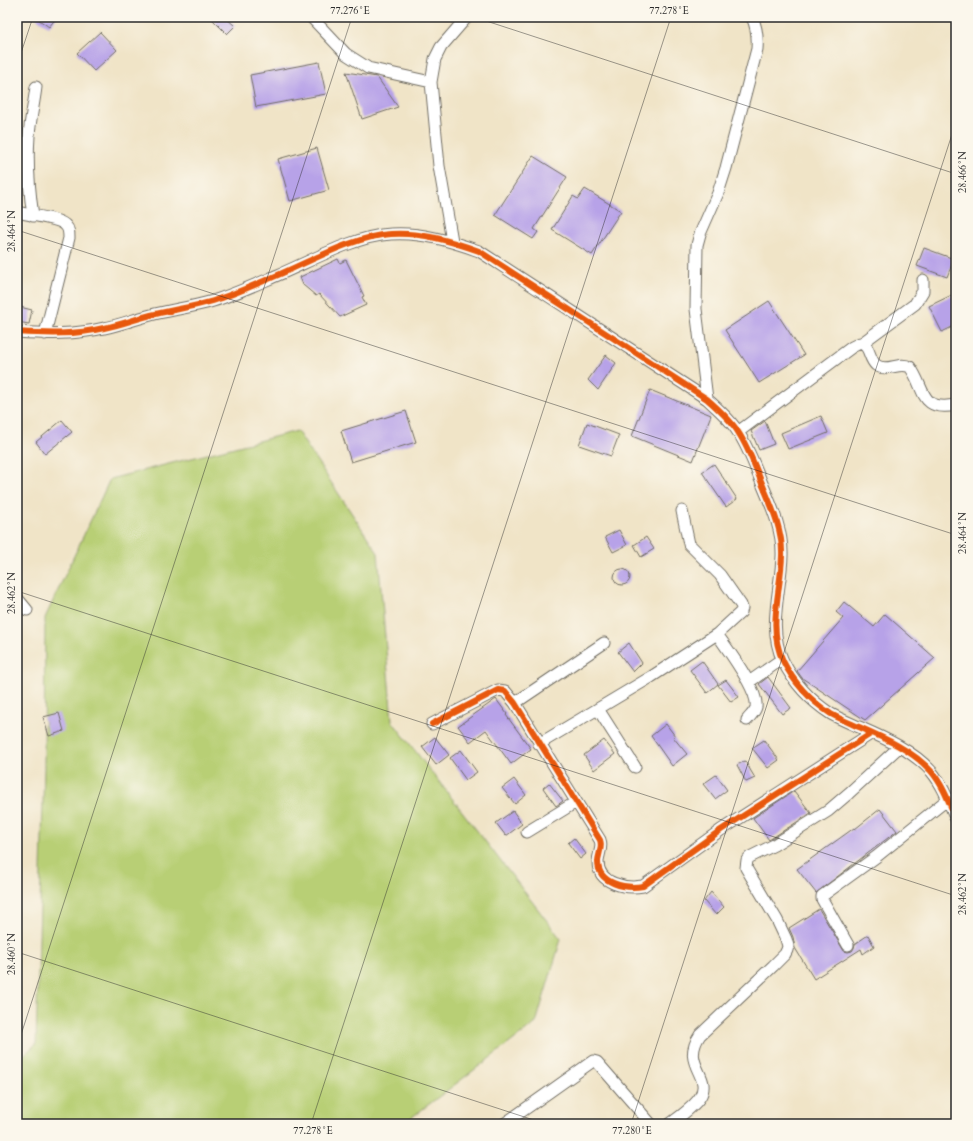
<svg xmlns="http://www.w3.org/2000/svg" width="973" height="1141" font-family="Cardo,serif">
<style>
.green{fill:#b8cf74;stroke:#727d50}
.building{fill:#b7a2e8}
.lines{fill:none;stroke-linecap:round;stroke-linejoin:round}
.minor-casing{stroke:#706c62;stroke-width:13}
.minor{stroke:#fff;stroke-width:11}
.cycleway-casing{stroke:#fbf7ec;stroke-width:8}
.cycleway{stroke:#e8590c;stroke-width:6}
.ticks{fill:none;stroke:#2b2b2b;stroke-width:1;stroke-opacity:0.45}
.neatline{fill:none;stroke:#2b2b2b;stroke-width:1.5}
.ticks-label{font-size:10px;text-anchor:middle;fill:#2b2b2b}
</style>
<rect width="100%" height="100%" fill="#fbf7ec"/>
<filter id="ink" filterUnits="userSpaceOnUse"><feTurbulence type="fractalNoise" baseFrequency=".025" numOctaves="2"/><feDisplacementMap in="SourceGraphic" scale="8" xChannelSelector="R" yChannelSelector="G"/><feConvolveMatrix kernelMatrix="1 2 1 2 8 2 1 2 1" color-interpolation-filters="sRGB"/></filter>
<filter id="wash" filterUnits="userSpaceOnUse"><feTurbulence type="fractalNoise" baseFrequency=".012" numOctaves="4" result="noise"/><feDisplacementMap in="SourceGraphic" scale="16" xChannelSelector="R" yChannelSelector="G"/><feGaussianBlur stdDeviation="0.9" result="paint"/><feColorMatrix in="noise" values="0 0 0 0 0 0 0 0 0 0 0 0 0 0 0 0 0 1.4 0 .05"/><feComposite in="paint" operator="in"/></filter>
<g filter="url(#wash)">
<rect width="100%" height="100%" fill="#f0e4c7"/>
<path class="green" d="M 297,431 L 378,553 L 392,721 L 561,939 L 536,1023 L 403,1124 L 17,1124 L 17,1061 L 36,1044 L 44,768 L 45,618 L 110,479 Z"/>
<g id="blocks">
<path class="building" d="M 35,17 L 57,17 L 49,27 Z
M 210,17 L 225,17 L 235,26 L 227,34 Z
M 100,32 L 117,50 L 94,71 L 77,53 Z
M 319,62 L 326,94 L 256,107 L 250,75 Z
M 346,72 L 377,77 L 398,107 L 362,119 Z
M 317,148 L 329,190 L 290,201 L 278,159 Z
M 533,156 L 567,177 L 534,229 L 538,232 L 533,239 L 495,215 Z
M 585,189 L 621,211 L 592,255 L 552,230 L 573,196 L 578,199 Z
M 924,248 L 954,259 L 947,277 L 917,266 Z
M 338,259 L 340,263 L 346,260 L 364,296 L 362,297 L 366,305 L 340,317 L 319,294 L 316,296 L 309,290 L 303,285 L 300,277 Z
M 956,293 L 956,325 L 942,332 L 929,306 Z
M 769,301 L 804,355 L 759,383 L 725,330 Z
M 20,307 L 32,310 L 29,324 L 17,322 Z
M 606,355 L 616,363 L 598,390 L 588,380 Z
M 650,390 L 711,415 L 693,461 L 632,436 Z
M 406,411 L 416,442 L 351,462 L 341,431 Z
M 821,416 L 828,433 L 788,449 L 781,433 Z
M 62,420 L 72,432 L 45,454 L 36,442 Z
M 765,421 L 774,444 L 759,450 L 751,431 Z
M 587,423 L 619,435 L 611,456 L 579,445 Z
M 714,464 L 737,499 L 726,507 L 702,472 Z
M 619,530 L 627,545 L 613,552 L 605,537 Z
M 646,537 L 654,549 L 641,557 L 634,545 Z
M614 577a8 8 0 1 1 16 0a8 8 0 1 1-16 0Z
M 844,602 L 874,627 L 885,614 L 935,658 L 865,720 L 802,678 L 797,671 L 843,618 L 836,612 Z
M 629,643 L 642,663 L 633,672 L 618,652 Z
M 702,661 L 718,684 L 707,693 L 690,670 Z
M 768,677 L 791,708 L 782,714 L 759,684 Z
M 726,680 L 739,697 L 731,702 L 718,685 Z
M 496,699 L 507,714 L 506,715 L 531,749 L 511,764 L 486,730 L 470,742 L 458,726 Z
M 59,713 L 64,731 L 49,736 L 43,717 Z
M 666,724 L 675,736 L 673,737 L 687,754 L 672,766 L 651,736 Z
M 435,737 L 449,755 L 436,765 L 422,747 Z
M 604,740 L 615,754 L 594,770 L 584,755 Z
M 764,740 L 779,760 L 768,768 L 752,748 Z
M 461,750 L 477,772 L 466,780 L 450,758 Z
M 745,761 L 755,778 L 746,782 L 737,765 Z
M 716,775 L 727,790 L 715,799 L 703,784 Z
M 514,779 L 526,795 L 515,804 L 502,788 Z
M 549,783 L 563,801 L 556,806 L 543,788 Z
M 794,791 L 811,813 L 769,840 L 753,818 Z
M 880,809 L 897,831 L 816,893 L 797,869 L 854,828 L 855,829 Z
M 513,811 L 522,824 L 506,836 L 496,823 Z
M 574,838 L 586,854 L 580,859 L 568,843 Z
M 711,892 L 724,907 L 716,915 L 704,901 Z
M 819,909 L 844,951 L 848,952 L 852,951 L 854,948 L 855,944 L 868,935 L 874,946 L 863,954 L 861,949 L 814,979 L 795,948 L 793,937 L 789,928 Z"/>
</g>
</g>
<g filter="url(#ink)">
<use href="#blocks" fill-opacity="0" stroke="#706c62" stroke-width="1"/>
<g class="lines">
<g class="minor-casing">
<path id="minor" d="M 311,17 L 346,54 L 368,68 L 431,82
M 17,212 C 27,215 61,218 66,226 C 69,229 69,233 69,238 L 45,334
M 33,216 C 29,189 27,163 29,136 C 30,120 34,104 36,87
M 452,241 L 439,166 L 431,82 L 435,59 L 441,47 L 467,17
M 17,332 C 47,334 75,335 104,328 C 120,325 135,319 151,315 C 171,310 193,307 213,301 C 235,294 257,284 278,275 C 311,261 355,236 391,234 C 421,232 451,241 479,251 L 707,399 C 718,409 730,419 738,432 C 748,447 754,464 761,481 C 771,505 783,530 782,556 C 781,591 767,627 783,661 C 794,683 811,701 831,714 C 840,719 850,723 859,727 C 884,738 912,750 931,771 C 943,785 949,802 956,819
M 862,343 L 915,304 L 923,291 L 923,280
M 707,399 L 696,309 L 697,245 L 700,234 L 718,193 L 726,168 L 757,49 C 758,37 757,28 752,17
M 738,432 L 852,347 L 860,343 C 871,346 868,358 876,365 C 887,373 899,361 910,367 C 926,389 919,412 956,405
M 17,598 L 27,610
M 717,634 C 727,649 759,690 756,707 C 755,712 750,716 747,720
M 749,682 L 782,659
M 515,703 L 604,643
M 598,709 L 635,767
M 432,724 L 498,690 L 505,691 L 515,703 L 600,840 C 603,848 598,854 598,862 C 598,884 626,889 643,886 L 721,830 L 872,733
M 539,744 L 651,677 L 717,634 L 741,612 L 742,608 L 741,605 L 720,575 L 689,544 L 682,511
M 527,832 L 576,802
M 848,945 L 822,899 L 822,896 L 876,857 L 948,799
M 504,1124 L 593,1061 L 597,1062 L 651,1124
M 670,1124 C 679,1117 694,1107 700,1097 C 713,1075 680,1065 700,1035 L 773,966 L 785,954 L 787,950 L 788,946 L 786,939 L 777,920 L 746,868 L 747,860 L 750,857 L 774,845 L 828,811 L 849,793 L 899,747"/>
</g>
<use href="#minor" class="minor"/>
<g class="cycleway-casing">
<path id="cycleway" d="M 17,332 C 47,334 75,335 104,328 C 120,325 135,319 151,315 C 171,310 193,307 213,301 C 235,294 257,284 278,275 C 311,261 355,236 391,234 C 421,232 451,241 479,251 L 707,399 C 718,409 730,419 738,432 C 748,447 754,464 761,481 C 771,505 783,530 782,556 C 781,591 767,627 783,661 C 794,683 811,701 831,714 C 840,719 850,723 859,727 C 884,738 912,750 931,771 C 943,785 949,802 956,819
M 432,724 L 498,690 L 505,691 L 515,703 L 600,840 C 603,848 598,854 598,862 C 598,884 626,889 643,886 L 721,830 L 872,733"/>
</g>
<use href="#cycleway" class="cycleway"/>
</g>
</g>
<path class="ticks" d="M 474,17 L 956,174M 17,65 L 33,17M 17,230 L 956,535M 17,591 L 956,896M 17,952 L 546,1124M 17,1047 L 352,17M 311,1124 L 671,17M 631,1124 L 956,122M 950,1124 L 956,1105"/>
<rect width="973" height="1141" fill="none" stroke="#fbf7ec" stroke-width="44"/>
<rect x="22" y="22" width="929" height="1097" class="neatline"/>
<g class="ticks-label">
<text x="350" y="14">77.276°E</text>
<text x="669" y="14">77.278°E</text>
<text transform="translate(962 172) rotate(-90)" y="4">28.466°N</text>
<text transform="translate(11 231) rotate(-90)" y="4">28.464°N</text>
<text transform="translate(962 533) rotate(-90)" y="4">28.464°N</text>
<text transform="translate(11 593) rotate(-90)" y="4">28.462°N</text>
<text transform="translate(962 894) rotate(-90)" y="4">28.462°N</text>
<text transform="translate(11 954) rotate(-90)" y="4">28.460°N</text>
<text x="313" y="1134">77.278°E</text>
<text x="632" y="1134">77.280°E</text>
</g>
</svg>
